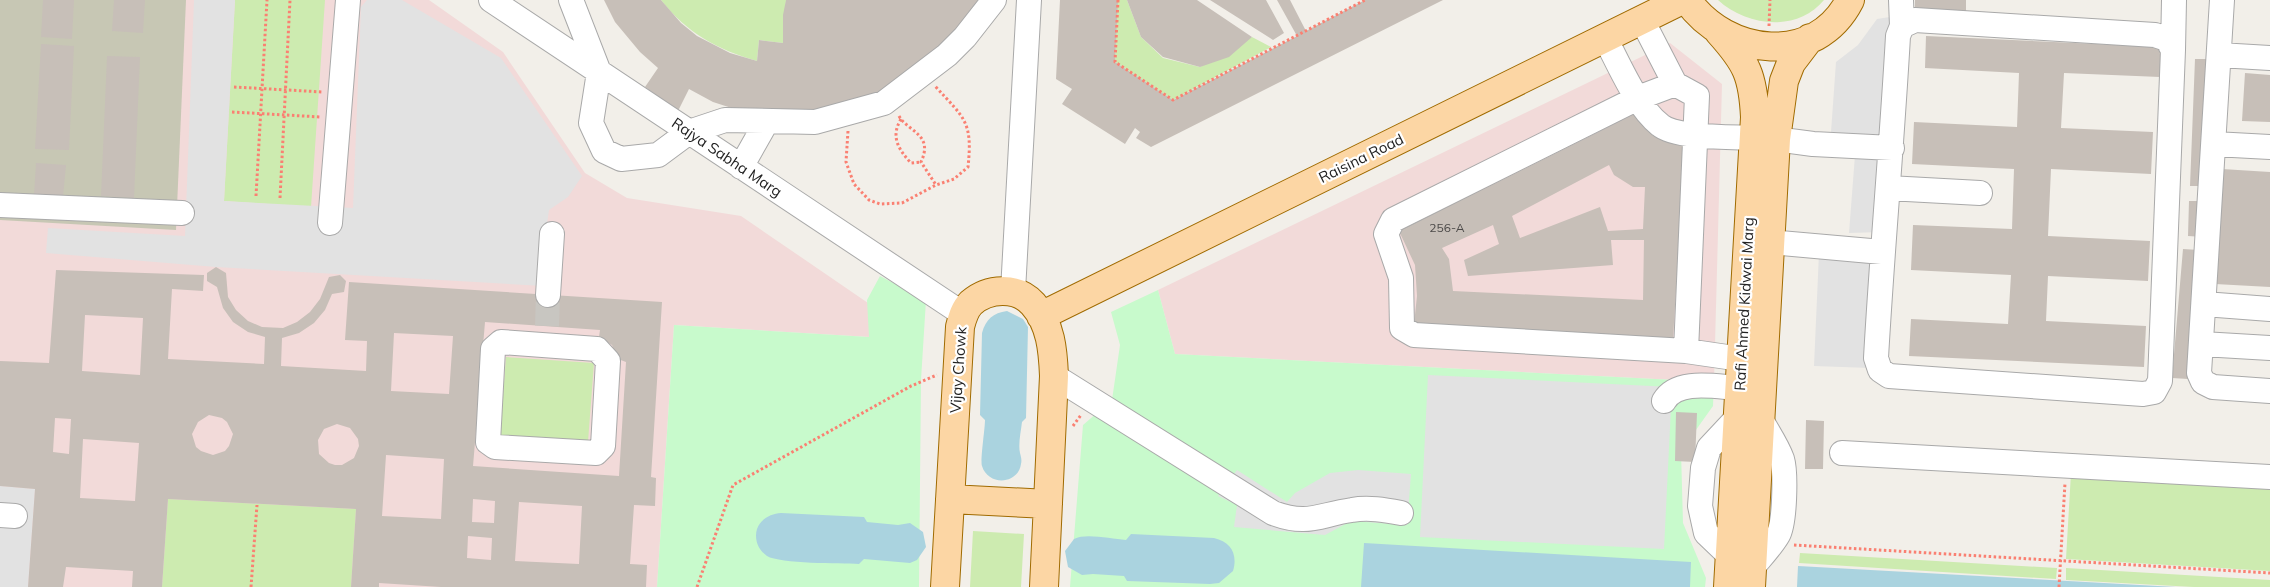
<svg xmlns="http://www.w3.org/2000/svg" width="2270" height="587" font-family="Mulish,sans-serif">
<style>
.commercial{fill:#f2dad9}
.construction{fill:#c7c7b4}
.grass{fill:#cdebb0}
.park{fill:#c8facc}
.parking{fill:#e2e2e2}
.water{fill:#aad3df}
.building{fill:#c7bfb8;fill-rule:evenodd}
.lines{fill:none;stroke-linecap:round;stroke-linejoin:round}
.minor-tunnel{stroke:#c8c6c1;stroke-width:24;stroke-dasharray:24 12;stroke-linecap:butt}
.minor-casing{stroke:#a9a9a9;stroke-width:26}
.major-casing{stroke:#a06b00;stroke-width:30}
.path{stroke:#fa8072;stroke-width:3;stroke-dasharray:2.5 2.5;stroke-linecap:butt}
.minor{stroke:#fff;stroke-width:24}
.major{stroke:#fcd6a4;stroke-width:28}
.labels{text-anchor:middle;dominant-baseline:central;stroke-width:4.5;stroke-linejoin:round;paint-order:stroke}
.number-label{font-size:12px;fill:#4b4948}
.street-label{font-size:15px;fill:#222;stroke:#fff}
</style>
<rect width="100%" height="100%" fill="#f2efe9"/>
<path class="commercial" d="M 0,0 L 429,0 L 503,52 L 585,173 L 627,198 L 741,216 L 868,303 L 870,337 L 674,325 L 657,587 L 0,587 Z
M 1670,43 L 1722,84 L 1714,382 L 1175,354 L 1158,290 Z"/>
<path class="construction" d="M 0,0 L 186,0 L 176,230 L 0,220 Z"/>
<path class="grass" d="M 235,0 L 325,0 L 311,207 L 224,201 Z
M 661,0 L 786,0 L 783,43 L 759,40 L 757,61 C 718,50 687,33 661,0 Z
M 1117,0 L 1127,0 L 1141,37 L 1163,58 L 1200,67 L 1252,37 L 1271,47 L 1173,100 L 1115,62 Z
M 1718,0 L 1824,0 C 1797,33 1746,26 1718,0 Z
M 506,357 L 594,363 L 588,442 L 500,435 Z
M 2071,473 L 2270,484 L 2270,571 L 2066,559 Z
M 168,499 L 356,509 L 351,587 L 162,587 Z
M 973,531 L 1024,534 L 1021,587 L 970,587 Z
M 1800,553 L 2057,568 L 2056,579 L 1799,563 Z
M 2066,568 L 2270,580 L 2270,587 L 2194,587 L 2066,580 Z"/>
<path class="park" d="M 880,276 L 926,300 L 921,380 L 919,587 L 657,587 L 674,325 L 869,337 L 867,300 Z
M 1158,290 L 1175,354 L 1714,382 L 1713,406 L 1681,451 L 1683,523 L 1706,578 L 1705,587 L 1070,587 L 1083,425 L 1112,400 L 1120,345 L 1111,312 Z"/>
<path class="parking" d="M 194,0 L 235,0 L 224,201 L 353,208 L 361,7 L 367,0 L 402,0 L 501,58 L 582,176 L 568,197 L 549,210 L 544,244 L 543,286 L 216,267 L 46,253 L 48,228 L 185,236 Z
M 1896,16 L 1888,137 L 1831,132 L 1836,62 L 1858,45 L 1877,19 Z
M 1855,155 L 1886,157 L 1880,232 L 1849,233 Z
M 1819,253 L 1880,259 L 1870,368 L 1814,366 Z
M 1428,375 L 1672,387 L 1664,549 L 1420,537 Z
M 1237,470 L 1287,502 L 1295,493 L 1330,473 L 1358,470 L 1411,474 L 1407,525 L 1351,521 L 1325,535 L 1234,527 L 1237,505 L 1218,496 Z
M 0,486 L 35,489 L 28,587 L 0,587 Z"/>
<path class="water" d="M 1007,311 L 1023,319 L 1028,327 L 1026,418 L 1022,422 C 1021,431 1018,444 1020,453 C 1021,457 1022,460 1021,464 C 1018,485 988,486 982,466 C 980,461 985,429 985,420 L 980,415 L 982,333 C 986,319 993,313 1007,311 Z
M 781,513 L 864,517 L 867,522 L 898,525 L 910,523 L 923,532 L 926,547 L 917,560 L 910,563 L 864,559 L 859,564 C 841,563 780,564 767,556 C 758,550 754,539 757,529 C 761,518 771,514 781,513 Z
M 1131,534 L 1214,538 C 1231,542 1238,554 1233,571 L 1219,583 L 1210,584 L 1127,581 L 1124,576 L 1093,574 L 1082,575 L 1068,567 L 1065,551 L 1074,539 C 1086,533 1111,539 1126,540 Z
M 1364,543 L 1691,562 L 1690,587 L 1361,587 Z
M 1798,566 L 2176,587 L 1797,587 Z"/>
<path class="building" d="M 43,0 L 74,0 L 72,39 L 41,37 Z
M 114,0 L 145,0 L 143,33 L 112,31 Z
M 604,0 L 661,0 L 681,23 L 697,36 L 730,53 L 757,61 L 759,40 L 783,43 L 783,15 L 786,0 L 978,0 L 958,33 L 900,85 L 824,113 L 744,112 L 713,102 L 689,89 L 678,111 L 645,87 L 658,68 L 640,52 L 615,22 Z
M 1060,0 L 1118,0 L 1115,62 L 1173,100 L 1297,36 L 1277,0 L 1290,0 L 1306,31 L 1365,0 L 1443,0 L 1151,147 L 1136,138 L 1140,132 L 1135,128 L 1125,144 L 1062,104 L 1072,89 L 1056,79 Z
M 1127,0 L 1197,0 L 1252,37 L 1229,57 L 1200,67 L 1163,57 L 1141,37 Z
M 1210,0 L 1266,0 L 1284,33 L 1273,40 Z
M 1915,0 L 1966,0 L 1966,12 L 1915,10 Z
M 1926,36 L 2161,47 L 2160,77 L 2064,73 L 2061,128 L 2153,132 L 2151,174 L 2051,169 L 2048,236 L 2150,241 L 2148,281 L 2048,276 L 2046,321 L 2146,326 L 2144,367 L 1909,356 L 1911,319 L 2008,324 L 2011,275 L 1911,270 L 1913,225 L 2012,229 L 2014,169 L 1912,164 L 1914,122 L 2017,127 L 2019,73 L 1925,68 Z
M 41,44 L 74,46 L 69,150 L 35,149 Z
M 107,56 L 140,57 L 134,198 L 101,196 Z
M 2195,59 L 2207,59 L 2202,186 L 2190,186 Z
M 2245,73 L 2270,75 L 2270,122 L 2242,121 Z
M 1637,113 L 1685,143 L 1673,339 L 1414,324 L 1417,296 L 1415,265 L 1399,231 ZM 1609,165 L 1614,175 L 1633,187 L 1645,187 L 1643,229 L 1608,231 L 1600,207 L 1520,238 L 1512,216 ZM 1493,225 L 1499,244 L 1464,260 L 1468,276 L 1613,265 L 1611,240 L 1644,240 L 1643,300 L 1453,291 L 1449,259 L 1442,248 Z
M 36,163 L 66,165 L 63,197 L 34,195 Z
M 2222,169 L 2270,172 L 2270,287 L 2215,284 Z
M 2189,201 L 2205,201 L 2204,237 L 2188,236 Z
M 2183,249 L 2199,250 L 2188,379 L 2172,378 Z
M 216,267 L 226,273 L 228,297 L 236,310 L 248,321 L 262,327 L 283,328 L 297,322 L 310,312 L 320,299 L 329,277 L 340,275 L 346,281 L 344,292 L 332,294 L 325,310 L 314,323 L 299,333 L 282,338 L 281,366 L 366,371 L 367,341 L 345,340 L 349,282 L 662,302 L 651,477 L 656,478 L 655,506 L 634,505 L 630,564 L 647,565 L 646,587 L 441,587 L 379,583 L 379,587 L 351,587 L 356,509 L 168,499 L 162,587 L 132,587 L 133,571 L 66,567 L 63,587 L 28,587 L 35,489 L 0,486 L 0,361 L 49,363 L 56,270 L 204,275 L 203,291 L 172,289 L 168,359 L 264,364 L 265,337 L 248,332 L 233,322 L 223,308 L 217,287 L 207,281 L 207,273 ZM 85,315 L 143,318 L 140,375 L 82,371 ZM 485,322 L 600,330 L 599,337 L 612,345 L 618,359 L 626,362 L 619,476 L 473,466 ZM 394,333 L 453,336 L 449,394 L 391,391 ZM 209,415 L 222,418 L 227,422 L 233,434 L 229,446 L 225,451 L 213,455 L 201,451 L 196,447 L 192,434 L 198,422 ZM 55,418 L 71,419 L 69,454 L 53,452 ZM 337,424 L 350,428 L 358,439 L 359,446 L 354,458 L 342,465 L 335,465 L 329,463 L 319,454 L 318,440 L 324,429 ZM 83,439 L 139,443 L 135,501 L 80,498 ZM 386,455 L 444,459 L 441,519 L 382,516 ZM 473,499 L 495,501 L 494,523 L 472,522 ZM 519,502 L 582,506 L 579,564 L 515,561 ZM 468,536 L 492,538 L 491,560 L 467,558 Z
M 1676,412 L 1697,413 L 1695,462 L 1675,461 Z
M 1806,420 L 1824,421 L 1823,469 L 1805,469 Z"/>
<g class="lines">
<path class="minor-tunnel" d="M 547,326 L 548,295"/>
<g class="minor-casing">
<path id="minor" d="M 491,0 L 963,314
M 571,0 L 599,72 L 591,123 L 604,151 L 621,159 L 658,155 L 689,132 L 725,120 L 815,122 L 884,103 L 947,55 L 965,37 L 994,0
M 1901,0 L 1902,26
M 2222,0 L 2199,373 L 2203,382 L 2213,387 L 2270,391
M 1642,20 L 1675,84 L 1697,96 L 1686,351 L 1414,335 L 1402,328 L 1401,278 L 1386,234 L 1393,220 L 1638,98 L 1675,84
M 1915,20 L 2155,35 L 2167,39 L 2173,50 L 2160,381 L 2154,392 L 2143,394 L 1889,376 L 1880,370 L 1876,358 C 1882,251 1892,143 1898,36 L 1902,26 Z
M 1605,38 C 1619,64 1636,106 1660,125 C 1675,138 1732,137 1753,138
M 2173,50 L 2174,0
M 2219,55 L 2270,58
M 1776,139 L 1813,144 L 1892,148
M 2214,144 L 2270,147
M 741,167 L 767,121
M 1888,188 L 1980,193
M 0,205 L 182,213
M 330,223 L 348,0
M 1770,242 L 1882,252
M 1013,291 L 1029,0
M 548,295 L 552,234
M 2204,304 L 2270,309
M 501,342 L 597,349 L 608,361 L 603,446 L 596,453 L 495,447 L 488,442 L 493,349 Z
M 2202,344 L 2270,348
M 1686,351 L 1741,359
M 1054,376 L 1273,513 C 1308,526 1318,515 1352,510 C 1368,507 1385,510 1401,513
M 1664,401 C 1677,378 1717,387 1739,388
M 1842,453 L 2270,477
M 0,515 L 15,516
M 1730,556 L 1706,533 L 1700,506 L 1703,468 L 1709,448 L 1738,417
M 1752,568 C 1760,558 1771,547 1778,535 C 1785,523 1786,472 1782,459 C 1777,445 1767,431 1760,418"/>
</g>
<g class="major-casing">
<path id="major" d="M 1687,0 C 1727,57 1816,67 1850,0
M 1719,32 C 1747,63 1753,76 1755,117 L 1728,587
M 1041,316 L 1682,0
M 950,499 L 1048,504
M 945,587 L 960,327 C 962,319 964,310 971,303 C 988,288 1017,286 1033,304 C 1051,324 1053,351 1054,376 L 1044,587
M 1751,587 L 1776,139 L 1784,81 L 1791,63 L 1810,38"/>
</g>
<path class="path" d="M 1118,0 L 1115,62 L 1173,100 L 1365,0
M 1769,26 L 1770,0
M 234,87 L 323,92
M 232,112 L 321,117
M 899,116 C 908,132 934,134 921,162 L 936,185
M 901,119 C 890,137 899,150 911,163 L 921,162
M 848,131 L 846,162 L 854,184 L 869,200 L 880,204 L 902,203 L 936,185 L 954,179 L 968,167 C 973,121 964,118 935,86
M 256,196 L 267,0
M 280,198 L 290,0
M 1073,426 L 1081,415
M 1794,545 L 2270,573
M 251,587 L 257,505
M 697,587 L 733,485 L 911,386 L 937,375
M 2059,587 L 2065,483"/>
<use href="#minor" class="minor"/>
<use href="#major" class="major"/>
</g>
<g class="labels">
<g class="number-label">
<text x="1447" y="227">256-A</text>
</g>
<g class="street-label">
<text transform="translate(727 157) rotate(34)">Rajya Sabha Marg</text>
<text transform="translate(1361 158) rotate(-26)">Raisina Road</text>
<text transform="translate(1744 304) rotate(-87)">Rafi Ahmed Kidwai Marg</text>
<text transform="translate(958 370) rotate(-86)">Vijay Chowk</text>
</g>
</g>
</svg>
